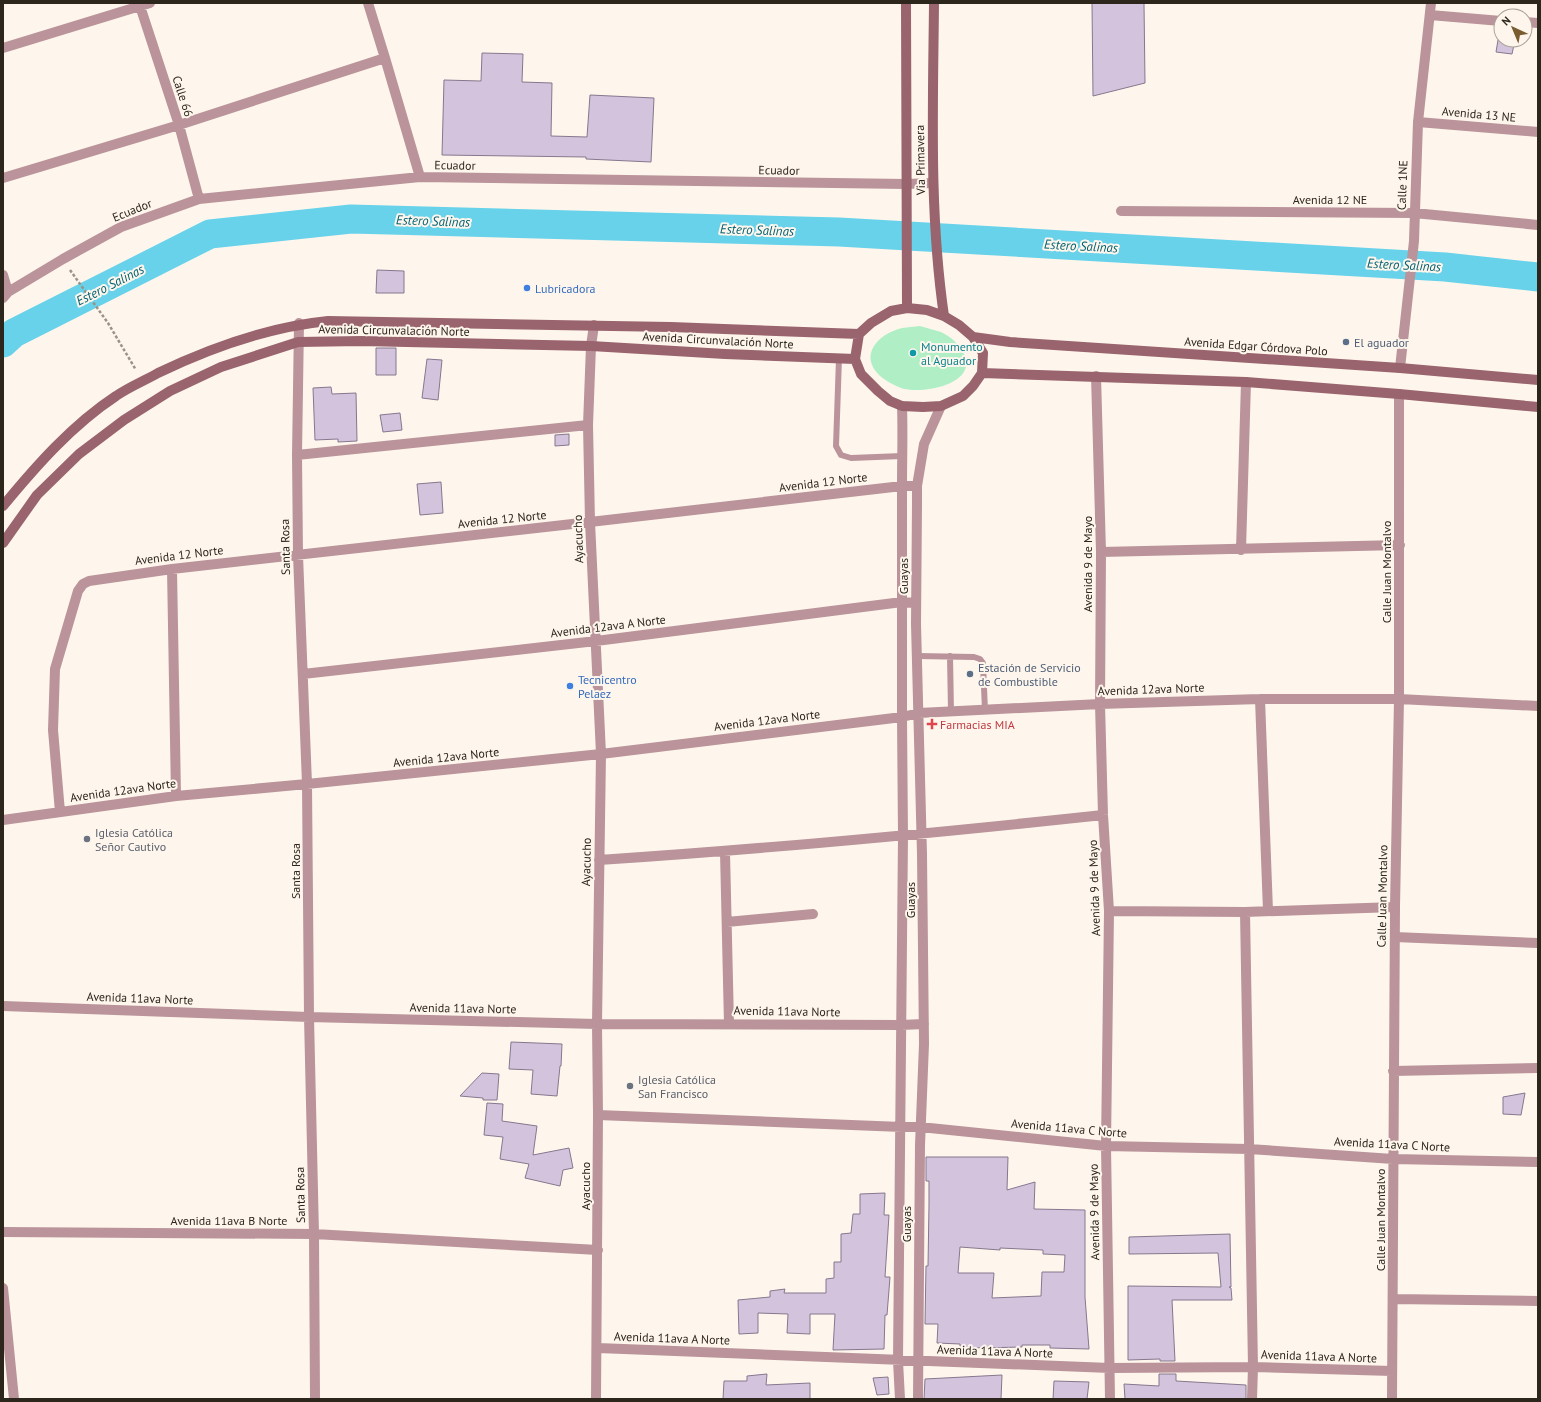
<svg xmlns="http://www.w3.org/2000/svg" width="1541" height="1402" font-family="'PT Sans',sans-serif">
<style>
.green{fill:#b0efc6}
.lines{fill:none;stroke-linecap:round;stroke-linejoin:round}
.river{stroke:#68d2eb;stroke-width:29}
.building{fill:#d4c3dc;stroke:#86778e;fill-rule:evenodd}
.path{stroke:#9a9389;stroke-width:2.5;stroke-dasharray:3 2;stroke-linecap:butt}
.lane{stroke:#ba949a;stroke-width:6}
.street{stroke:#ba949a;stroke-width:10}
.secondary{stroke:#99646e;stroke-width:10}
.shop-dot{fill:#3f7fe0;stroke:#fef6ec;stroke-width:1.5}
.service-dot{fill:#5c6f8a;stroke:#fef6ec;stroke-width:1.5}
.culture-dot{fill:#0f9aa8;stroke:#fef6ec;stroke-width:1.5}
.health-dot{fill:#e0444e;stroke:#fef6ec;stroke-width:1.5}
.worship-dot{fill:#6b7280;stroke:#fef6ec;stroke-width:1.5}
.labels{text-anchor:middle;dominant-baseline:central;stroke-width:4;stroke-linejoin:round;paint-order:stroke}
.street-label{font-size:12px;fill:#2c261c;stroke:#fef6ec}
.shop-label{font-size:12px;fill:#366cbe;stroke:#fef6ec;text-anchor:start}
.service-label{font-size:12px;fill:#4e5e75;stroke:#fef6ec;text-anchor:start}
.culture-label{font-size:12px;fill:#0d838f;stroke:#fef6ec;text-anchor:start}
.health-label{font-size:12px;fill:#be3a42;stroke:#fef6ec;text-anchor:start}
.worship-label{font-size:12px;fill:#5b616d;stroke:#fef6ec;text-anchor:start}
.water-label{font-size:13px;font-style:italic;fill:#026273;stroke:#fef6ec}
</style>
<rect width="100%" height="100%" fill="#fef6ec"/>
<path class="green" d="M 920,326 C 927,328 934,330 941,332 C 950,336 959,344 963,352 C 981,384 922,395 901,388 C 893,385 886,381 880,376 C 858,355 878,334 902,328 C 907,327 914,327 920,326 Z"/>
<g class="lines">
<path class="river" d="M 3,343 L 14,333 L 210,234 L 351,219 L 839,232 L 1445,267 L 1538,277"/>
</g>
<path class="building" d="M 1092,3 L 1144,3 L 1145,83 L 1093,96 Z
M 1498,40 L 1515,40 L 1512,54 L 1496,52 Z
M 482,53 L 523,54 L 522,82 L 552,83 L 551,136 L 587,137 L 590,95 L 654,98 L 651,162 L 586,159 L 586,157 L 442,155 L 444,80 L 481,81 Z
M 377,270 L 404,271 L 404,293 L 376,293 Z
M 376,348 L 396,348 L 396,375 L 376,375 Z
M 427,359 L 442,360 L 438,400 L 422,398 Z
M 331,387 L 332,394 L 356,393 L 357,441 L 338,442 L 338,439 L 315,440 L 313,388 Z
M 400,413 L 402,430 L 383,432 L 380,415 Z
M 569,434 L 569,445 L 555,446 L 555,435 Z
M 441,482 L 443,513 L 420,515 L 417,484 Z
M 511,1042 L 562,1044 L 561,1066 L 560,1066 L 557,1096 L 531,1094 L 533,1070 L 509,1069 Z
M 482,1073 L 499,1074 L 497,1100 L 483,1100 L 483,1098 L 460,1096 Z
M 1525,1093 L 1521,1115 L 1503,1114 L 1503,1097 Z
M 487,1103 L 503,1104 L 502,1121 L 537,1126 L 533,1155 L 569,1148 L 573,1168 L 563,1170 L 560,1186 L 525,1178 L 529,1164 L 500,1159 L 503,1137 L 484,1135 Z
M 926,1157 L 1008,1157 L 1007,1190 L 1035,1182 L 1034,1209 L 1085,1210 L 1085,1297 L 1089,1349 L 1050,1348 L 1050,1345 L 1022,1345 L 1022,1347 L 982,1348 L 960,1347 L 960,1344 L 937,1343 L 938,1324 L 925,1324 L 926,1266 L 928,1266 L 929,1205 L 929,1181 L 926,1181 ZM 960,1247 L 1000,1250 L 1000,1248 L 1043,1250 L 1043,1254 L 1065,1255 L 1064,1272 L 1042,1272 L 1041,1296 L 992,1298 L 994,1273 L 958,1273 Z
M 885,1193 L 884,1215 L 889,1215 L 885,1277 L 890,1277 L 887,1315 L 885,1315 L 884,1349 L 833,1350 L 835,1314 L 810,1314 L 810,1334 L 787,1333 L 788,1314 L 758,1313 L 758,1333 L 739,1334 L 738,1300 L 770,1297 L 770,1291 L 785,1289 L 784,1293 L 826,1293 L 826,1279 L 834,1278 L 834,1262 L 841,1262 L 841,1234 L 851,1233 L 853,1214 L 860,1214 L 860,1194 Z
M 1230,1234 L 1231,1287 L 1229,1287 L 1231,1288 L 1232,1300 L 1172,1300 L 1175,1361 L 1160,1361 L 1160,1359 L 1128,1360 L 1128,1286 L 1221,1287 L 1218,1253 L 1129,1254 L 1129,1237 Z
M 767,1374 L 766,1385 L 810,1383 L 810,1399 L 723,1399 L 724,1381 L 747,1381 L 747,1376 Z
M 1159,1374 L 1176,1374 L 1176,1381 L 1246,1385 L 1246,1399 L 1125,1399 L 1124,1384 L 1159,1386 Z
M 1002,1375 L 1001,1399 L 924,1399 L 925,1379 Z
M 888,1377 L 889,1394 L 877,1395 L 873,1378 Z
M 1054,1381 L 1089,1382 L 1087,1399 L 1053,1399 Z"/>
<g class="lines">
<path class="path" d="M 70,270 L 108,323 L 136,370"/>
<path class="lane" d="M 839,358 L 836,446 L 841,455 L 851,458 L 902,456
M 917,656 L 974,657 L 980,659 L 983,663 L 985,711
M 950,656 L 951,712"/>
<path class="street" d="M 139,3 L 179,125 L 199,199
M 1430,15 L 1501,21
M 1525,22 L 1538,23
M 3,48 L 150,3
M 385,58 L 420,177
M 1418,122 L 1538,132
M 3,178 L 179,125 L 385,58 L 368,3
M 1121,211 L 1414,213 L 1538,225
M 3,275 L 8,292
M 3,298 L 8,292 L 63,259 L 121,227 L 199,199 L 420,177 L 906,184 L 933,183
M 299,323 L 297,455 L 298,555 L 307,784 L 309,1017 L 314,1234 L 315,1399
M 594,325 L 591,346 L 588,425 L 590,522 L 601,754 L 597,1024 L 598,1115 L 596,1399
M 1400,368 L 1414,241 L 1418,122 L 1431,3
M 1096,376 L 1101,552 L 1100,704 L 1103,815 L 1109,911 L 1106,1146 L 1110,1399
M 297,455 L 588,425
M 1241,550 L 1246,382
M 1101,552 L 1400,545
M 172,569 L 176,796
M 303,674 L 596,641 L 902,602 L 916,603
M 1260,699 L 1268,911
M 60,812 L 53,730 L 55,669 L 78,591 L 83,584 L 89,581 L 172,569 L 590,522 L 902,486 L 917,486
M 3,820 L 176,796 L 307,784 L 601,754 L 902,717 L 919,713 L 1100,704 L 1260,699 L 1399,699 L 1538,706
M 725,852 L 729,1024
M 599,860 C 767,849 935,833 1103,815
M 1109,911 L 1245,912 L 1395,907
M 1245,912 L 1253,1367 L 1252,1399
M 727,922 L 813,914
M 1395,937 L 1538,943
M 3,1006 L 309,1017 L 597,1024 L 901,1025 L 924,1024
M 1393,1071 L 1538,1068
M 598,1115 L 902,1127 L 920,1127 L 1106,1146 L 1249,1149 L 1393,1159 L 1538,1162
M 3,1232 L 314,1234 L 598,1250
M 3,1288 L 14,1399
M 1393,1299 L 1538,1301
M 598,1348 L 1110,1368 L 1253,1367 L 1392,1371
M 900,1399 L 898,1361 L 903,836 L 902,717 L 902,486 C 902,458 903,433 902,406
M 918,1399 L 920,1145 L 924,1044 L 922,854 L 916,624 L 917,504 L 917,486 L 924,444 L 941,406
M 1392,1399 L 1395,907 L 1399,699 L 1399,394"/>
<path class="secondary" d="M 906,3 L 907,308
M 934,3 C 933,108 929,213 944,316
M 907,308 L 927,310 L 944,316 L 959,325 L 973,337 L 983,353 L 982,373 L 973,386 L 963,396 L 941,406 L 923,407 L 902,406 L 890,401 L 878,391 L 861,374 L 855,359 L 859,334 L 871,323 L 891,311 Z
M 973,337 L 1010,342 L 1400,368 L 1538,380
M 982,373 L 1246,382 L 1399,394 L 1538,407
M 3,506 C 36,466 72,425 116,396 C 129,387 144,381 158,373 C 212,347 268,327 328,321 L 671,327 L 859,334
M 3,543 L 37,495 L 79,454 L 124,420 L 170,391 L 221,367 L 298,342 L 361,341 L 591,346 L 725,354 L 855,359"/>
</g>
<g class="shop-dot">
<circle cx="527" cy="288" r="4"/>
<circle cx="570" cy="686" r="4"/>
</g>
<g class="service-dot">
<circle cx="1346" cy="342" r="4"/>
<circle cx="970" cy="674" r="4"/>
</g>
<circle class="culture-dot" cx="913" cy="353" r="4"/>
<path class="health-dot" d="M930 718h4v4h4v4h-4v4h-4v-4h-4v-4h4z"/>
<g class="worship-dot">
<circle cx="87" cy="839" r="4"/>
<circle cx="630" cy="1086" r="4"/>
</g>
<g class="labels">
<g class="street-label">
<text transform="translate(183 96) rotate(72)">Calle 66</text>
<text transform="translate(1479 114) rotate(5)">Avenida 13 NE</text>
<text transform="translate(920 160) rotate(-91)">Via Primavera</text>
<text transform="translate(455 165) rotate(1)">Ecuador</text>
<text transform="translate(779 170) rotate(1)">Ecuador</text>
<text transform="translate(1402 185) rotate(-88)">Calle 1NE</text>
<text x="1330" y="199">Avenida 12 NE</text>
<text transform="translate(132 210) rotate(-22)">Ecuador</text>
<text transform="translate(394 330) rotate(1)">Avenida Circunvalación Norte</text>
<text transform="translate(718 340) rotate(3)">Avenida Circunvalación Norte</text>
<text transform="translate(1256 346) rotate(4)">Avenida Edgar Córdova Polo</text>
<text transform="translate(823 482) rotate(-7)">Avenida 12 Norte</text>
<text transform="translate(502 519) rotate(-6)">Avenida 12 Norte</text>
<text transform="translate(578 539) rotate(-92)">Ayacucho</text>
<text transform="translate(285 547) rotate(-91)">Santa Rosa</text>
<text transform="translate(179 555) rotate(-7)">Avenida 12 Norte</text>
<text transform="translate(1087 564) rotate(-90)">Avenida 9 de Mayo</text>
<text transform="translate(1386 572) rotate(-90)">Calle Juan Montalvo</text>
<text transform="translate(903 576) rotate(-90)">Guayas</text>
<text transform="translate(608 626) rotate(-7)">Avenida 12ava A Norte</text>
<text transform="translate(1151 689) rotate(-2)">Avenida 12ava Norte</text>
<text transform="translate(767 720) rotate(-7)">Avenida 12ava Norte</text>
<text transform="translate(446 757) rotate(-6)">Avenida 12ava Norte</text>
<text transform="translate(123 790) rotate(-8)">Avenida 12ava Norte</text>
<text transform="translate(586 862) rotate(-89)">Ayacucho</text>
<text transform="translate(295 871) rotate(-90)">Santa Rosa</text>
<text transform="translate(1094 888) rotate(-92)">Avenida 9 de Mayo</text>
<text transform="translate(1382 896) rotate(-89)">Calle Juan Montalvo</text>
<text transform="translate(910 900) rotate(-90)">Guayas</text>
<text transform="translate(140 998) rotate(2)">Avenida 11ava Norte</text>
<text transform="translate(463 1008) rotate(1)">Avenida 11ava Norte</text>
<text transform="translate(787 1011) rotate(1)">Avenida 11ava Norte</text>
<text transform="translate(1069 1128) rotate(5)">Avenida 11ava C Norte</text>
<text transform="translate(1392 1144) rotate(3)">Avenida 11ava C Norte</text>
<text transform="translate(585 1186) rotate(-90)">Ayacucho</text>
<text transform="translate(300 1195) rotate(-91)">Santa Rosa</text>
<text transform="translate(1094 1212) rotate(-91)">Avenida 9 de Mayo</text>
<text x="229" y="1220">Avenida 11ava B Norte</text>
<text transform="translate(1380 1220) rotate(-90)">Calle Juan Montalvo</text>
<text transform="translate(906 1224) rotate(-90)">Guayas</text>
<text transform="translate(672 1338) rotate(2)">Avenida 11ava A Norte</text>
<text transform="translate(995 1351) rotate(2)">Avenida 11ava A Norte</text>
<text transform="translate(1319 1356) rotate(2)">Avenida 11ava A Norte</text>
</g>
<g class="shop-label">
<text x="535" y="288">Lubricadora</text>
<text x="578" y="679">Tecnicentro<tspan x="578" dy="14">Pelaez</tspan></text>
</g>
<g class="service-label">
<text x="1354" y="342">El aguador</text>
<text x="978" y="667">Estación de Servicio<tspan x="978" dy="14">de Combustible</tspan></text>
</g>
<g class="culture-label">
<text x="921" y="346">Monumento<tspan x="921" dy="14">al Aguador</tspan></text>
</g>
<g class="health-label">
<text x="940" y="724">Farmacias MIA</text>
</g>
<g class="worship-label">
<text x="95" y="832">Iglesia Católica<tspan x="95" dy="14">Señor Cautivo</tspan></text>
<text x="638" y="1079">Iglesia Católica<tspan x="638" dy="14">San Francisco</tspan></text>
</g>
<g class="water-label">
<text transform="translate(433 221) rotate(2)">Estero Salinas</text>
<text transform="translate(757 230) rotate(2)">Estero Salinas</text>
<text transform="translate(1081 246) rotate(3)">Estero Salinas</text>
<text transform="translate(1404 265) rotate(3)">Estero Salinas</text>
<text transform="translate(110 285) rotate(-27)">Estero Salinas</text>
</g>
</g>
<rect width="1541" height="1402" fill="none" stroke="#2c261c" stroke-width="8"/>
<g transform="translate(1513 28) rotate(316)"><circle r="19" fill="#fef6ec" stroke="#aaa399"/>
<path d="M0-3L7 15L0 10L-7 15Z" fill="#7a5c31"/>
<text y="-6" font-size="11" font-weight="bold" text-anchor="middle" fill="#2c261c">N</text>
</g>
</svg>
